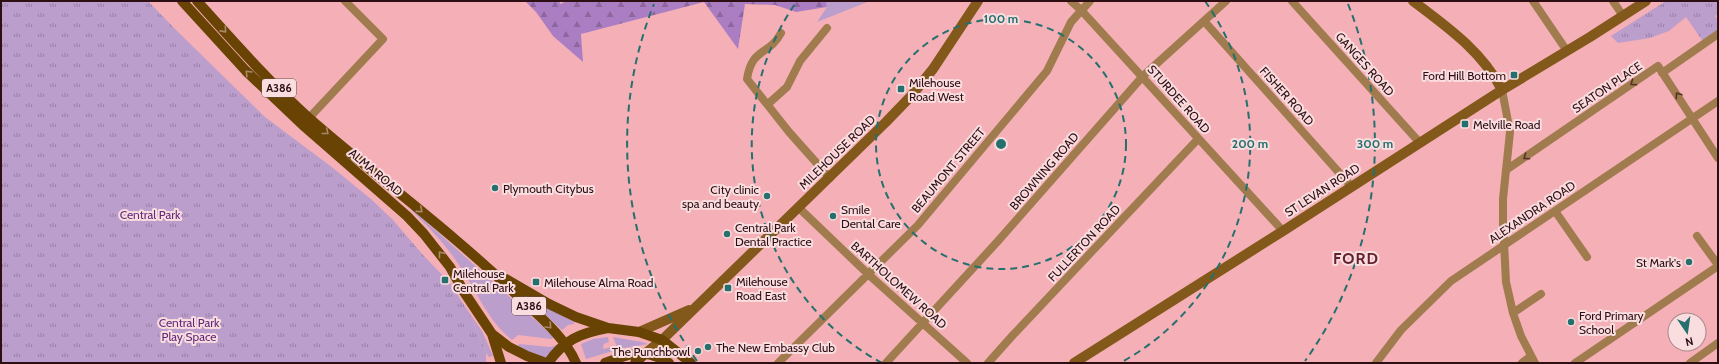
<svg xmlns="http://www.w3.org/2000/svg" width="1719" height="364" font-family="Cabin,sans-serif">
<style>
.grass{fill:#bb9ecc}
.forest{fill:url(#forest-firs)}
.park{fill:url(#park-tufts)}
.lines{fill:none;stroke-linecap:round;stroke-linejoin:round}
.street{stroke:#9f7b4d;stroke-width:8}
.secondary{stroke:#82591b;stroke-width:10}
.primary{stroke:#684303;stroke-width:10}
.oneway{stroke:#a98866}
.oneway2{stroke:#553427}
.ring{fill:none;stroke:#25706e;stroke-width:2;stroke-dasharray:7 5}
.poi-dot{fill:#25706e;stroke:#f9dddf;stroke-width:1.5}
.labels{text-anchor:middle;dominant-baseline:central;stroke-width:4;stroke-linejoin:round;paint-order:stroke}
.shield{fill:#f9dddf;stroke:#6a4c50;stroke-width:1}
.shield-label{font-size:11px;font-weight:bold;fill:#2d0e13}
.street-label{font-size:12px;fill:#2d0e13;stroke:#f9dddf}
.poi-label{font-size:12px;fill:#2d0e13;stroke:#f9dddf;text-anchor:start}
.park-label{font-size:12px;fill:#61297c;stroke:#f9dddf}
.district-label{font-size:16px;font-weight:bold;letter-spacing:1px;fill:#661f2c;stroke:#f9dddf}
.centre{fill:#25706e;stroke:#f9dddf;stroke-width:2}
.ring-label{font-size:12px;text-anchor:middle;font-weight:bold;fill:#25706e;stroke:#f9dddf;stroke-width:4;stroke-linejoin:round;paint-order:stroke}
</style>
<defs>
<pattern id="forest-firs" width="22" height="20" patternUnits="userSpaceOnUse"><rect width="22" height="20" fill="#ab7ec3"/><path d="M5 1l3.5 6h-7zM16 11l3.5 6h-7z" fill="#8c669d"/></pattern>
<pattern id="park-tufts" width="24" height="20" patternUnits="userSpaceOnUse"><rect width="24" height="20" fill="#bb9ecc"/><path d="M3 7l-1-3M5 7V3M7 7l1-3M15 17l-1-3M17 17v-4M19 17l1-3" fill="none" stroke="#987fa4"/></pattern>
</defs>
<rect width="100%" height="100%" fill="#f5afb6"/>
<path class="grass" d="M 826,1 L 870,1 L 817,22 L 827,7 Z
M 412,209 L 554,337 L 551,339 L 518,335 L 512,340 C 487,320 477,291 459,265 C 446,245 429,227 411,210 Z
M 530,299 L 574,322 L 574,324 L 568,325 L 562,330 L 529,300 Z
M 470,314 L 482,331 L 493,356 L 489,357 L 486,353 Z
M 608,337 L 609,342 L 604,344 L 603,347 L 604,349 L 611,347 L 613,351 L 586,359 L 581,344 L 593,339 Z
M 613,337 L 642,342 L 648,344 L 618,349 Z
M 519,344 L 550,347 L 557,345 L 546,359 L 518,347 Z"/>
<path class="forest" d="M 525,1 L 558,1 L 561,4 L 566,1 L 826,1 L 827,7 L 796,12 L 775,5 L 745,4 L 738,49 L 704,2 L 581,34 L 583,62 L 553,36 L 536,12 Z"/>
<path class="park" d="M 1,1 L 148,1 L 174,28 L 265,117 L 333,168 L 372,200 L 393,220 L 423,255 L 449,282 L 470,314 L 486,353 L 486,363 L 1,363 Z
M 1666,1 L 1718,1 L 1718,14 L 1715,16 L 1718,20 L 1718,33 L 1704,43 L 1686,17 L 1669,31 L 1650,38 L 1618,43 L 1611,36 Z"/>
<g class="lines">
<path class="street" d="M 1071,1 L 1081,10 L 1283,231
M 1292,1 L 1420,143
M 1533,1 L 1567,51
M 1613,1 L 1623,16
M 1204,21 L 1351,186
M 781,33 C 769,56 752,47 747,79 L 789,132 L 830,178
M 1662,73 L 1718,34
M 1502,90 L 1510,132 L 1503,199 L 1503,223 L 1506,282 L 1513,313 L 1521,336 L 1535,363
M 768,104 L 787,87 L 800,61 L 827,28
M 309,118 L 383,39 L 345,1
M 1506,170 L 1658,66 L 1718,158
M 798,207 L 868,274 L 967,363
M 1555,211 L 1587,257
M 1697,236 L 1718,265
M 1513,313 L 1541,294
M 778,363 L 918,225 L 1047,71 L 1071,22 L 1090,1
M 886,363 L 998,241 L 1143,76 L 1226,1
M 988,363 L 1013,335 L 1198,139
M 1376,363 L 1401,330 L 1451,281 L 1718,101
M 1522,363 L 1531,356
M 1575,363 L 1718,266
M 1690,363 L 1718,343"/>
<path class="secondary" d="M 1413,1 C 1446,26 1482,51 1502,90
M 639,332 L 689,310
M 646,353 L 662,340 L 886,122 L 912,95 L 933,69 L 978,1
M 1074,363 L 1283,231 L 1502,90 L 1590,37 L 1646,1"/>
<path class="primary" d="M 182,1 L 246,71 L 305,127 L 407,216 L 424,234 L 450,267 L 464,292 L 492,334 L 509,347 L 527,356 L 546,363
M 197,1 C 233,41 270,83 310,119 C 379,179 453,233 519,297 C 539,316 565,337 576,363
M 506,279 L 549,304 L 576,317 L 608,328 L 639,332 L 662,340 L 691,363
M 492,334 L 501,363
M 548,363 C 564,340 580,333 608,328
M 605,363 C 631,353 644,348 669,363
M 635,363 L 646,353"/>
</g>
<defs><path id="oneway-chevron" d="M-2-3.5L2.5 0L-2 3.5" fill="none" stroke-width="1.6" stroke-linecap="round" stroke-linejoin="round"/></defs>
<g class="oneway">
<use href="#oneway-chevron" transform="translate(224 30) rotate(48)"/>
<use href="#oneway-chevron" transform="translate(248 73) rotate(-135)"/>
<use href="#oneway-chevron" transform="translate(326 132) rotate(39)"/>
<use href="#oneway-chevron" transform="translate(420 210) rotate(40)"/>
<use href="#oneway-chevron" transform="translate(441 254) rotate(-128)"/>
<use href="#oneway-chevron" transform="translate(549 326) rotate(47)"/>
</g>
<g class="oneway2">
<use href="#oneway-chevron" transform="translate(1633 83) rotate(146)"/>
<use href="#oneway-chevron" transform="translate(1678 95) rotate(-124)"/>
<use href="#oneway-chevron" transform="translate(1526 157) rotate(146)"/>
</g>
<g class="ring">
<circle cx="1001" cy="144" r="125"/>
<path d="M882 363A249 249 0 0 1 797 1M1205 1A249 249 0 0 1 1120 363"/>
<path d="M697 361A374 374 0 0 1 654 4M1348 4A374 374 0 0 1 1305 361"/>
</g>
<g class="poi-dot">
<rect x="1510" y="71" width="8" height="8" rx="2"/>
<rect x="897" y="85" width="8" height="8" rx="2"/>
<rect x="1461" y="120" width="8" height="8" rx="2"/>
<circle cx="495" cy="188" r="4"/>
<circle cx="767" cy="196" r="4"/>
<circle cx="833" cy="216" r="4"/>
<circle cx="727" cy="234" r="4"/>
<circle cx="1689" cy="262" r="4"/>
<rect x="441" y="276" width="8" height="8" rx="2"/>
<rect x="532" y="278" width="8" height="8" rx="2"/>
<rect x="724" y="284" width="8" height="8" rx="2"/>
<circle cx="1571" cy="322" r="4"/>
<circle cx="708" cy="347" r="4"/>
<circle cx="698" cy="351" r="4"/>
</g>
<g class="labels">
<g class="shield">
<rect x="262" y="79" width="34" height="18" rx="3"/>
<rect x="512" y="297" width="34" height="18" rx="3"/>
</g>
<g class="shield-label">
<text x="279" y="88">A386</text>
<text x="529" y="306">A386</text>
</g>
<g class="street-label">
<text transform="translate(1365 64) rotate(48)">GANGES ROAD</text>
<text transform="translate(1607 87) rotate(-34)">SEATON PLACE</text>
<text transform="translate(1287 96) rotate(48)">FISHER ROAD</text>
<text transform="translate(1179 99) rotate(48)">STURDEE ROAD</text>
<text transform="translate(837 152) rotate(-44)">MILEHOUSE ROAD</text>
<text transform="translate(948 170) rotate(-50)">BEAUMONT STREET</text>
<text transform="translate(1044 171) rotate(-49)">BROWNING ROAD</text>
<text transform="translate(376 172) rotate(40)">ALMA ROAD</text>
<text transform="translate(1322 190) rotate(-33)">ST LEVAN ROAD</text>
<text transform="translate(1532 212) rotate(-34)">ALEXANDRA ROAD</text>
<text transform="translate(1084 243) rotate(-47)">FULLERTON ROAD</text>
<text transform="translate(899 285) rotate(42)">BARTHOLOMEW ROAD</text>
</g>
<g class="poi-label">
<text x="1506" y="75" text-anchor="end">Ford Hill Bottom</text>
<text x="909" y="82">Milehouse<tspan x="909" dy="14">Road West</tspan></text>
<text x="1473" y="124">Melville Road</text>
<text x="503" y="188">Plymouth Citybus</text>
<text x="759" y="189" text-anchor="end">City clinic<tspan x="759" dy="14">spa and beauty</tspan></text>
<text x="841" y="209">Smile<tspan x="841" dy="14">Dental Care</tspan></text>
<text x="735" y="227">Central Park<tspan x="735" dy="14">Dental Practice</tspan></text>
<text x="1681" y="262" text-anchor="end">St Mark's</text>
<text x="453" y="273">Milehouse<tspan x="453" dy="14">Central Park</tspan></text>
<text x="736" y="281">Milehouse<tspan x="736" dy="14">Road East</tspan></text>
<text x="544" y="282">Milehouse Alma Road</text>
<text x="1579" y="315">Ford Primary<tspan x="1579" dy="14">School</tspan></text>
<text x="716" y="347">The New Embassy Club</text>
<text x="690" y="351" text-anchor="end">The Punchbowl</text>
</g>
<g class="park-label">
<text x="150" y="214">Central Park</text>
<text x="189" y="322">Central Park<tspan x="189" dy="14">Play Space</tspan></text>
</g>
<g class="district-label">
<text x="1356" y="258">FORD</text>
</g>
</g>
<circle cx="1001" cy="144" r="6" class="centre"/>
<g class="ring-label">
<text x="1001" y="23">100 m</text>
<text x="1250" y="148">200 m</text>
<text x="1375" y="148">300 m</text>
</g>
<rect width="1719" height="364" fill="none" stroke="#2d0e13" stroke-width="4"/>
<g transform="translate(1687 332) rotate(167)"><circle r="19" fill="#f9dddf" stroke="#a78a8d"/>
<path d="M0-3L7 15L0 10L-7 15Z" fill="#25706e"/>
<text y="-6" font-size="11" font-weight="bold" text-anchor="middle" fill="#2d0e13">N</text>
</g>
</svg>
